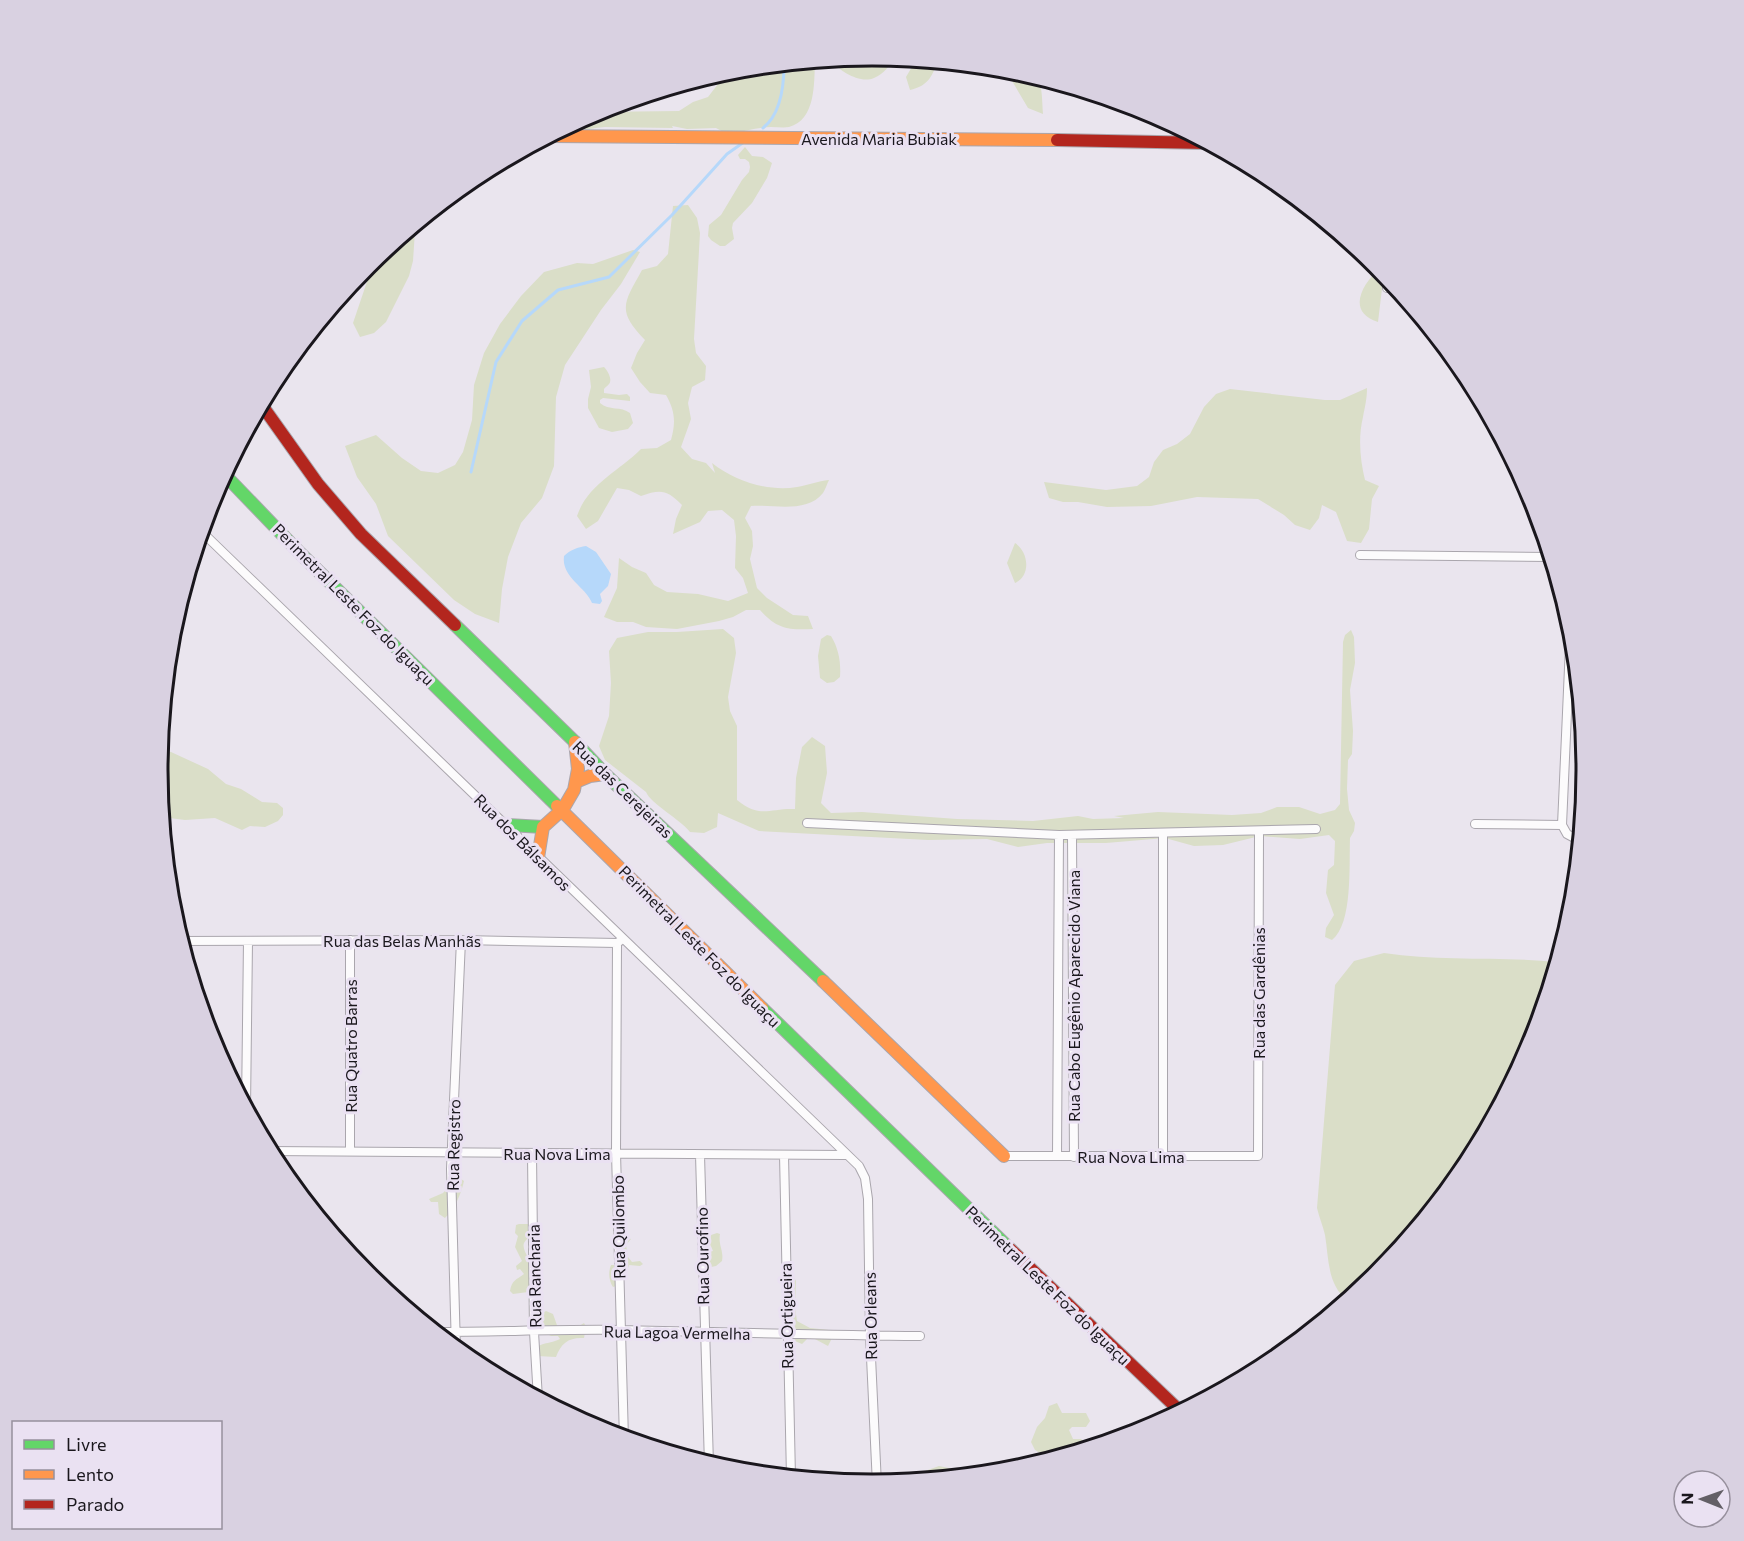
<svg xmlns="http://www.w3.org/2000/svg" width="1744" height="1541" font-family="Commissioner,sans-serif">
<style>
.green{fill:#dadec8}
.water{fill:#b6d8fa}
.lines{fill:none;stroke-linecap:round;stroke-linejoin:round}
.stream{stroke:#b6d8fa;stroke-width:3}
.street-casing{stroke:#aaa6ad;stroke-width:10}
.fast-casing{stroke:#aaa6ad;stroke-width:14}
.slow-casing{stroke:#aaa6ad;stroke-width:14}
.jam-casing{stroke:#aaa6ad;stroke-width:14}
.street{stroke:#fcfbfc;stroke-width:8}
.fast{stroke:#63d668;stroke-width:12}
.slow{stroke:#ff974d;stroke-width:12}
.jam{stroke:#b3261e;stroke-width:12}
.labels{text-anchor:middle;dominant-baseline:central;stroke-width:6;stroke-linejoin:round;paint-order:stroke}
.street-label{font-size:16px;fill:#1a171d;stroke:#eae1f2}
.rim{fill:none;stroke:#1a171d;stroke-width:3}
</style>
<rect width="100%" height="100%" fill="#eae5ee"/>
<path class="green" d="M 872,56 L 895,58 C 889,66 884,74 874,78 C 860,84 839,71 831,60 Z
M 916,60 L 937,62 C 932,78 927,86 910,90 L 906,77 Z
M 815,61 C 814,83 816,120 789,127 C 784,128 777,127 771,127 C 756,128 743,131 729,135 L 716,128 L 687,129 L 672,126 L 673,128 C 650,128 628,127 605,127 C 591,128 577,133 562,129 L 594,112 L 679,111 L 693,102 L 708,97 L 718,84 L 714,75 L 733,69 Z
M 1005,69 C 1044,72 1041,80 1043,114 L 1028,108 Z
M 745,147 L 752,156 L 763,157 L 772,163 L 767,178 L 752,203 L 733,223 L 732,228 L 734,239 L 725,246 L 720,246 L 711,240 L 708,236 L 709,225 L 721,215 L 742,180 L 749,172 L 750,167 L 749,162 L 745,159 L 740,159 L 738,155 Z
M 688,205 L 697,218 L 700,233 L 694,339 L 696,353 L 706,366 L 705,380 L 692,387 L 688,403 L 691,419 L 681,447 L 692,459 L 706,463 L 715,473 L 712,463 C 735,481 768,492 797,487 C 808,485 818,481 829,480 C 827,484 825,490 823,493 C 807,514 772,504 751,506 L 745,518 L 752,531 L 753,546 L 750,559 L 757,588 L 767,598 L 793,615 L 808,616 L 813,629 C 788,630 777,629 760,610 L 746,610 L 733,617 L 719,621 L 677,629 L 646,627 L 633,622 L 617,622 L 604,617 L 617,588 L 619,558 L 632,567 L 646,573 L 654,585 L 667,592 L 698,594 L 728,601 L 748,593 L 743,578 L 735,568 L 736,536 L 734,520 L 722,510 L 708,511 L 700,522 L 673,534 L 676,519 L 682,505 C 667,490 661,489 641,496 L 629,490 L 617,488 L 598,521 L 586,529 L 577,516 C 588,484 618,472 641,449 L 657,448 L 671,440 C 676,422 675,411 666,395 L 650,393 L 640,382 L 631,368 L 637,353 L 645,340 C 616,310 624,303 642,270 L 657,266 L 668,254 L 673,206 Z
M 412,228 L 415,231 L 413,261 L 409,276 L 386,322 L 374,333 L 360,337 L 353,323 L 375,258 Z
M 633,250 L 640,252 L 621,284 L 601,310 L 565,365 L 556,397 L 554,466 L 542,498 L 521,523 L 508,557 L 502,589 L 499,623 L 475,614 L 454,600 L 388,536 L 376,504 L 357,477 L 345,446 L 376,435 L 402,458 L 421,471 L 438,473 L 455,465 L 463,452 L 472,420 L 474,385 L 484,353 L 500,324 L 521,296 L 544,272 L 577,263 L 593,264 Z
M 1380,268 L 1384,272 L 1378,322 C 1346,312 1362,284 1380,268 Z
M 604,367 C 607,370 613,379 609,384 C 608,386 605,387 604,389 L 604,393 L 619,395 L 627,394 L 630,397 L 630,401 L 603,398 L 600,400 L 600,403 C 609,411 621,406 630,413 L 633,423 L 628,429 L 612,432 L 599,428 L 588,408 L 588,399 L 591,387 L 589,370 Z
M 1367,388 C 1367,399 1365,406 1363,417 C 1358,437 1360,460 1365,480 L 1379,486 L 1372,499 L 1369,529 L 1361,543 L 1347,541 L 1336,512 L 1322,505 L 1319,518 L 1310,530 L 1295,525 L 1284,515 L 1258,499 L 1197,497 L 1151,506 L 1107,507 L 1078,502 L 1063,502 L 1049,498 L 1044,482 L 1106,490 L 1137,486 L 1149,477 L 1154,462 L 1163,450 L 1177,444 L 1190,434 L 1204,407 L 1216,394 L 1230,389 L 1325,400 L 1340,400 Z
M 1015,543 C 1029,552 1031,576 1015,583 L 1007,563 Z
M 723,629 L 734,638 L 736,653 L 728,697 L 730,711 L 737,726 L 737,800 C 760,819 769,808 795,809 L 796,778 L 802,747 L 812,737 L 825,746 L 827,773 L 821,803 L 831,813 L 862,812 L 957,819 L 1033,821 L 1078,816 L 1093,819 L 1124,818 L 1114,816 L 1158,812 L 1232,815 L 1261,813 L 1277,807 L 1299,807 L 1320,814 L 1335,810 L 1340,804 L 1343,642 L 1345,635 L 1351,630 L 1354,637 L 1355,663 L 1350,690 L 1353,731 L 1352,754 L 1348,760 L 1347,789 L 1349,810 L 1355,823 L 1354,831 L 1350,838 C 1349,864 1353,924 1332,940 L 1325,937 L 1326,928 L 1334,915 L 1326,893 L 1328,870 L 1334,865 L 1335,841 L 1329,835 L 1300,839 L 1260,836 L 1223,845 L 1194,846 L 1165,838 L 1106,843 L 1047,843 L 1018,847 L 987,839 L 928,840 L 759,831 L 718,813 L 717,827 L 704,833 L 690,832 C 680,819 651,804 646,792 L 605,760 L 599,746 L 609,716 L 611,683 L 609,651 L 617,638 L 648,632 L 677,632 Z
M 827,635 L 831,636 C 839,649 841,663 840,677 L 834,682 L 827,683 L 820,678 L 818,656 L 821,639 Z
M 159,750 L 171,752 L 208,769 L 226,784 L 241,789 L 262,802 L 277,803 L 283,808 L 283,815 L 278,821 L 265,827 L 250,826 L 242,830 L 215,818 L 185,820 L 162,817 C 161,810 163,803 162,798 C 158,781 157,767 159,750 Z
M 1384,953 C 1441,962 1500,956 1557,962 L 1532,1044 L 1466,1168 L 1377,1276 L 1348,1301 C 1327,1285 1329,1259 1325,1235 C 1323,1226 1319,1217 1317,1208 L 1335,985 L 1354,961 Z
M 461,1179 L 464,1181 C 461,1194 455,1209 445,1218 L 439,1214 L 438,1202 L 431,1202 L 429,1199 L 443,1193 L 453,1182 Z
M 622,1221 L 627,1238 L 631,1239 L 626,1245 L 628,1257 L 632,1262 L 640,1261 L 643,1264 L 640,1266 L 629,1265 L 623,1284 L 613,1287 C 609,1281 608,1272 611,1265 L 615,1265 L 619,1222 Z
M 519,1224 L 528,1224 L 530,1235 C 529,1238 525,1240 524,1243 C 521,1250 533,1265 538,1270 L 538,1277 L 528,1292 L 513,1294 L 510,1291 C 512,1280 516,1280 524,1274 L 520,1269 L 517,1270 L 516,1266 L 522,1261 L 515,1247 L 518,1236 L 515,1233 L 516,1225 Z
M 717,1233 L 720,1234 C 718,1245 724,1251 722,1261 L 716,1266 L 706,1268 L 704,1253 L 713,1251 L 710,1244 L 711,1235 Z
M 791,1272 L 796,1281 L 795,1307 L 797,1321 L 810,1328 L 829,1330 L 831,1340 L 828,1346 L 813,1338 L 807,1339 L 802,1344 L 795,1341 L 790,1330 Z
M 546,1311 L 553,1314 L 558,1328 L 576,1328 L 584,1323 L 586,1327 L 584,1338 C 569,1337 561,1343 556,1357 L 537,1356 L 530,1353 C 540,1341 548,1345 560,1339 L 558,1336 L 551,1336 L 539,1330 C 538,1323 539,1315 546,1311 Z
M 1057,1403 L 1062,1413 L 1086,1413 L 1090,1421 L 1086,1427 L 1072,1427 L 1069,1430 L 1073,1439 L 1081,1439 L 1084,1442 L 1083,1450 L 1052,1460 L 1035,1450 L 1031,1442 L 1037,1427 L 1045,1418 L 1049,1406 Z
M 939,1466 L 958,1470 L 978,1470 L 988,1474 L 924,1480 L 925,1471 Z"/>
<path class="water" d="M 586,546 L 596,552 L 611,574 L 608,586 L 600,594 L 602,601 L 600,604 L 592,603 C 586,587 561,577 564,556 C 570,550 578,547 586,546 Z"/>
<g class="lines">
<path class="stream" d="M 763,128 C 781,114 784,86 784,64
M 471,472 L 496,362 L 522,321 L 558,290 L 609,277 L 672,215 L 727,154 L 744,142"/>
<g class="street-casing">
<path id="street" d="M 1387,288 L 1397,288
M 201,531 L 859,1166 L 865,1178 L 868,1199 L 870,1336 L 877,1485
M 1360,555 L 1551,557
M 807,823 L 1059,835 L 1316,829
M 1475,824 L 1562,825 L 1567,834 L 1580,841
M 1562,825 L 1571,623
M 1072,835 L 1074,1157
M 180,941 L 461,940 L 617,943 L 620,941
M 617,943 L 616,1153 L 624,1439
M 246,1108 L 248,941
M 269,1151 L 845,1155
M 350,1151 L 350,940
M 532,1154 L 534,1332 L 538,1399
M 700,1155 L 709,1465
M 784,1155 L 791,1477
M 1163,1155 L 1163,833
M 1004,1156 L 1258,1156 L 1259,831
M 1057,1156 L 1059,835
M 434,1332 C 497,1332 559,1329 622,1330 C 721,1332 820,1335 920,1336
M 456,1349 L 451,1169 L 461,940"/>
</g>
<g class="fast-casing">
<path id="fast" d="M 224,474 L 300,553 L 557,806
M 455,625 L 575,742 L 605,774 L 823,981
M 507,825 L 543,827
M 762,1008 L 1008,1247"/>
</g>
<g class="slow-casing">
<path id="slow" d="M 550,136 L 1057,140
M 578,781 L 590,776 L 605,774
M 557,806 L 762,1008
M 538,858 L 543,827 L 563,809 L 574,790 L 578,769 L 575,742
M 823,981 L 1004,1156"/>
</g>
<g class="jam-casing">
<path id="jam" d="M 1057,140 L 1207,143
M 261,404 L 318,484 L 361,534 L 455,625
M 1008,1247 L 1181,1412"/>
</g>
<use href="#street" class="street"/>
<use href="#fast" class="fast"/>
<use href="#slow" class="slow"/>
<use href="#jam" class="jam"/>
</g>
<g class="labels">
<g class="street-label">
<text x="879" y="138">Avenida Maria Bubiak</text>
<text transform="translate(354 604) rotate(45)">Perimetral Leste Foz do Iguaçu</text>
<text transform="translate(623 789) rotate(44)">Rua das Cerejeiras</text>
<text transform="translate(523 842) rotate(45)">Rua dos Bálsamos</text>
<text x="402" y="940">Rua das Belas Manhãs</text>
<text transform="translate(700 946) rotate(45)">Perimetral Leste Foz do Iguaçu</text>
<text transform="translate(1258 993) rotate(-90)">Rua das Gardênias</text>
<text transform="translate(1073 996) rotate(-90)">Rua Cabo Eugênio Aparecido Viana</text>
<text transform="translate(350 1046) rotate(-90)">Rua Quatro Barras</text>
<text transform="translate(453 1145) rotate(-89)">Rua Registro</text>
<text x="557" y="1153">Rua Nova Lima</text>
<text x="1131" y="1156">Rua Nova Lima</text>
<text transform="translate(618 1227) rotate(-91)">Rua Quilombo</text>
<text transform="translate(702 1256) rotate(-91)">Rua Ourofino</text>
<text transform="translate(534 1276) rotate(-91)">Rua Rancharia</text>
<text transform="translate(1048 1285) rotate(44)">Perimetral Leste Foz do Iguaçu</text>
<text transform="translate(786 1316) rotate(-91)">Rua Ortigueira</text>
<text transform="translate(870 1316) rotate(-91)">Rua Orleans</text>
<text transform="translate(677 1332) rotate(1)">Rua Lagoa Vermelha</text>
</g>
</g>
<path d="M0 0H1744V1541H0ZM168 770a704 704 0 1 1 1408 0a704 704 0 1 1-1408 0Z" fill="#d9d1e1" fill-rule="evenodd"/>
<path class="rim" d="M168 770a704 704 0 1 1 1408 0a704 704 0 1 1-1408 0Z"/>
<rect x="12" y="1421" width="210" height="108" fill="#eae1f2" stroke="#97909d" stroke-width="1.5"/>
<rect x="24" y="1440" width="30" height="9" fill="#63d668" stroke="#97909d" stroke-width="1.5"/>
<text x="66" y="1451" font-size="18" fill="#1a171d">Livre</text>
<rect x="24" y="1470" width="30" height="9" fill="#ff974d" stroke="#97909d" stroke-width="1.5"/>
<text x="66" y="1481" font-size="18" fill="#1a171d">Lento</text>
<rect x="24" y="1500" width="30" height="9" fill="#b3261e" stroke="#97909d" stroke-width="1.5"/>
<text x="66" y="1511" font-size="18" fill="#1a171d">Parado</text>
<g transform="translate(1702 1499) rotate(271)"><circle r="28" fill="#eae1f2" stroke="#97909d" stroke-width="1.5"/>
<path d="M0-4.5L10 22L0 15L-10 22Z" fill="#635f66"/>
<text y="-9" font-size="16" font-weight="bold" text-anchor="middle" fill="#1a171d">N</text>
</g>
</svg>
